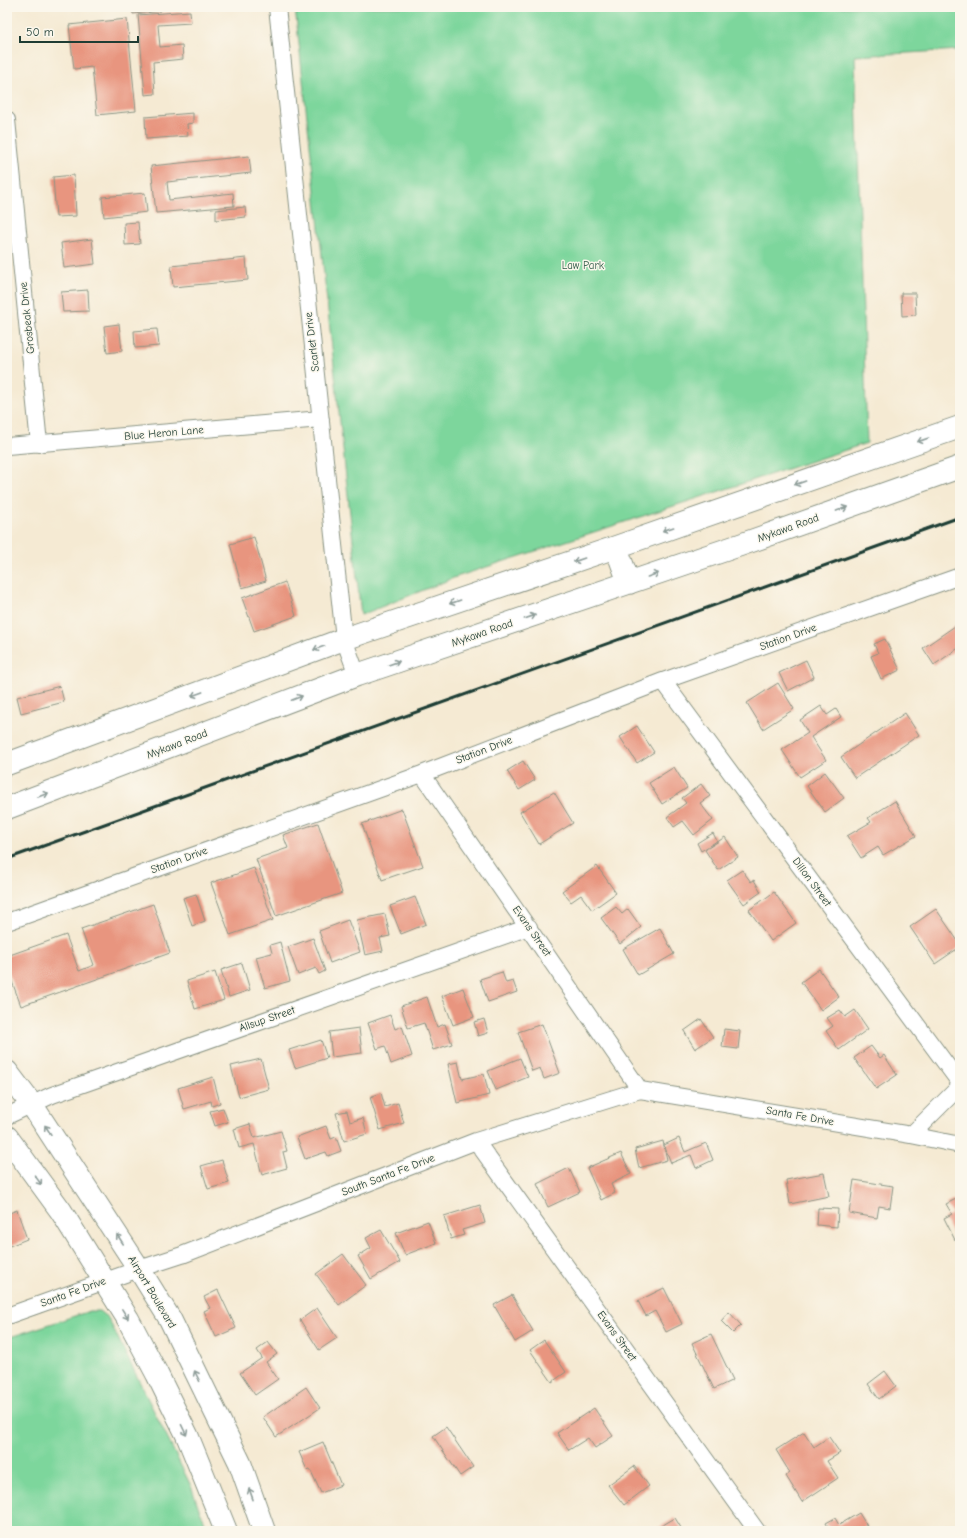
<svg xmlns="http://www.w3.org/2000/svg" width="967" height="1538" font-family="'Comic Neue',sans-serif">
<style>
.green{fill:#7dd69c;stroke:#4e8a68}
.building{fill:#e8957f}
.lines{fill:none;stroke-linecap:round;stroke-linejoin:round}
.street-casing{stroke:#8a9484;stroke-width:18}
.secondary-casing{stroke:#8a9484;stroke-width:24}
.primary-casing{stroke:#8a9484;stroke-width:24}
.street{stroke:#fff;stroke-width:16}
.secondary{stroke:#fff;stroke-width:22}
.primary{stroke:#fff;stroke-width:22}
.rail{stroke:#1f3d34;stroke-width:3}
.oneway{stroke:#8f9e9a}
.labels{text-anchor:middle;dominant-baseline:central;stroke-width:3;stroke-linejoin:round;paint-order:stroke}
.park-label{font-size:11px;fill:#325c49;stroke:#fbf7ec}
.street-label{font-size:11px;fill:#1f3d34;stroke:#fbf7ec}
</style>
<rect width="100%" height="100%" fill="#fbf7ec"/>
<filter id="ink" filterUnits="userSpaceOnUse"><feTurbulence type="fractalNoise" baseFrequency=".025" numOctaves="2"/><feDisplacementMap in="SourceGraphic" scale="8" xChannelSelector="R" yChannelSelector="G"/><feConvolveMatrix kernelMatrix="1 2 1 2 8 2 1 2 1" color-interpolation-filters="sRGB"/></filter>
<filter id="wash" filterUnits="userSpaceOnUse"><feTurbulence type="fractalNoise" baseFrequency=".012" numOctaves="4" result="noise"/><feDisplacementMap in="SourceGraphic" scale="16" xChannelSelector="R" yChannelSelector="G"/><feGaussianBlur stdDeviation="0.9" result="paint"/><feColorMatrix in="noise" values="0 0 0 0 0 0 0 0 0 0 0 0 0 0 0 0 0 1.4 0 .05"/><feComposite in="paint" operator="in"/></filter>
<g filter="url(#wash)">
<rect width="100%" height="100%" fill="#f5ead3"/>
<path class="green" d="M 295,7 L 960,7 L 960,50 L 855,56 L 867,443 L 456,577 L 361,615 Z
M 90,1311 L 99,1311 L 108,1318 L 191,1486 L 207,1531 L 7,1531 L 7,1338 Z"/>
<g id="blocks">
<path class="building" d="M 132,7 L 161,7 L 161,11 L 133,14 Z
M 190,11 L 191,23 L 158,25 L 160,47 L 182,45 L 183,59 L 153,62 L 155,94 L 145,95 L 138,15 Z
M 127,19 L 136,111 L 97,115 L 92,67 L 74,69 L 69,25 Z
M 193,113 L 193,123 L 187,124 L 188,136 L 146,139 L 145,117 Z
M 249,156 L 251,173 L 167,182 L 169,200 L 233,193 L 234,206 L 156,213 L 151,166 Z
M 74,175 L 76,216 L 56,217 L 53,177 Z
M 145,193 L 147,212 L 104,217 L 102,197 Z
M 245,207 L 246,217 L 216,220 L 216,210 Z
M 138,222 L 140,244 L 125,245 L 124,223 Z
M 92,239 L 95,264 L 64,268 L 61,243 Z
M 246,258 L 248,280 L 173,287 L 171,266 Z
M 88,290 L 89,311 L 63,312 L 61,292 Z
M 901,293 L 915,293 L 916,315 L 902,316 Z
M 119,324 L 122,351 L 107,353 L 104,326 Z
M 157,329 L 159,346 L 135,348 L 134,331 Z
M 254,537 L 266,581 L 242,588 L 230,544 Z
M 285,582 L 296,616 L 254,631 L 242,598 Z
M 955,626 L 960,634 L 960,647 L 934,665 L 923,648 Z
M 885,639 L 900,670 L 881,679 L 871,656 L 878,653 L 874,644 Z
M 806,660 L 814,677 L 788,691 L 779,673 Z
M 778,683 L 794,709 L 763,729 L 747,703 Z
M 60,686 L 64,702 L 21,713 L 17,697 Z
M 821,706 L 827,715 L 836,709 L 841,717 L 811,737 L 826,760 L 800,777 L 782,750 L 808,733 L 800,720 Z
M 905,713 L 919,735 L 855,778 L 841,757 Z
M 637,726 L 654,752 L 637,763 L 620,737 Z
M 523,761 L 535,780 L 519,790 L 507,771 Z
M 674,767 L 687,788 L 662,804 L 649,783 Z
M 825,772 L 844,798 L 825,812 L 807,786 Z
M 701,784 L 710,796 L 700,803 L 713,820 L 694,835 L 683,821 L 674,827 L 667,817 L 686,803 L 682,798 Z
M 554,792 L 573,823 L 539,844 L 520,812 Z
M 895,801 L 916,836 L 883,855 L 878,847 L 861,858 L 847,836 L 871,822 L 868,818 Z
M 402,809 L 423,866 L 382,880 L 362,824 Z
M 318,823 L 342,893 L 276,916 L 256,859 L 288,848 L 283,835 Z
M 713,833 L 717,841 L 701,851 L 697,843 Z
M 725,837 L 738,857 L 718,870 L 705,850 Z
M 597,866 L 616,893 L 592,910 L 581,895 L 571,902 L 562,891 Z
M 254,868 L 273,920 L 230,935 L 211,883 Z
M 742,870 L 751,882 L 754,880 L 761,892 L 744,904 L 727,880 Z
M 774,892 L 796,923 L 771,941 L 749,910 Z
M 196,894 L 205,921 L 192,926 L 183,898 Z
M 415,897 L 426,924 L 401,934 L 390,906 Z
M 153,904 L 170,953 L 21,1006 L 7,968 L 7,956 L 66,935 L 79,971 L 94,965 L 81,929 Z
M 616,907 L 622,914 L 628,909 L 641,927 L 620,944 L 601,918 Z
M 936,909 L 960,944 L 960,947 L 935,964 L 910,927 Z
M 385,914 L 390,936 L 380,938 L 383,951 L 365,955 L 357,920 Z
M 348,920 L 360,952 L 330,963 L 319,931 Z
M 660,928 L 674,954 L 638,975 L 623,949 Z
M 313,938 L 325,971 L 319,974 L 316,968 L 298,975 L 288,947 Z
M 280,942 L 290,981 L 265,988 L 256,957 L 272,953 L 270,945 Z
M 242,963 L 250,990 L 229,997 L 221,970 Z
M 819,969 L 839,997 L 821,1010 L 801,982 Z
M 215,972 L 224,1000 L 195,1009 L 187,981 Z
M 502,972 L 506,983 L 513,981 L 517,992 L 488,1002 L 480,979 Z
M 463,988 L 474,1017 L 453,1025 L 442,996 Z
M 427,997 L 437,1027 L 445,1024 L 452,1044 L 433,1050 L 424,1023 L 408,1028 L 401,1006 Z
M 840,1010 L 845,1017 L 855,1010 L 868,1029 L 839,1050 L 826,1031 L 833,1026 L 827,1018 Z
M 390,1015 L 395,1029 L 402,1026 L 412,1056 L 391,1064 L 385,1046 L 377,1049 L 368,1023 Z
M 484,1019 L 488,1033 L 478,1036 L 474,1022 Z
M 701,1019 L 713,1037 L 695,1049 L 684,1031 Z
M 542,1024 L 560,1073 L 544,1079 L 540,1068 L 532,1071 L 518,1032 Z
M 359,1028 L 362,1053 L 332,1057 L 329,1032 Z
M 724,1029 L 740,1031 L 738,1049 L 722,1047 Z
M 321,1040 L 327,1058 L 295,1068 L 289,1050 Z
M 871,1046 L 880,1058 L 884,1055 L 897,1075 L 876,1089 L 854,1058 Z
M 520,1058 L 528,1077 L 496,1090 L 488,1071 Z
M 261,1059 L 269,1089 L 239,1097 L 231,1066 Z
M 458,1062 L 462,1079 L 484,1074 L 489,1095 L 457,1103 L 448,1064 Z
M 213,1077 L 220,1103 L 212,1106 L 211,1101 L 184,1109 L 178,1088 Z
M 381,1093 L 385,1107 L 398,1103 L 404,1123 L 380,1130 L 370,1097 Z
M 223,1108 L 228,1122 L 215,1126 L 210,1111 Z
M 347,1111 L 350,1122 L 363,1118 L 367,1134 L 344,1141 L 336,1113 Z
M 250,1124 L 254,1138 L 281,1131 L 287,1151 L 283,1152 L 287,1168 L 262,1175 L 254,1144 L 239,1148 L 234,1129 Z
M 326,1126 L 331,1139 L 336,1137 L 341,1151 L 328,1156 L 326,1152 L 305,1159 L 297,1137 Z
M 679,1138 L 685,1152 L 706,1143 L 713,1160 L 696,1168 L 691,1155 L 671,1163 L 664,1145 Z
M 663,1141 L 667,1160 L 639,1168 L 635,1149 Z
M 621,1153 L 631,1174 L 611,1184 L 615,1193 L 601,1200 L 587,1168 Z
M 222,1160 L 229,1183 L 208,1189 L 201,1166 Z
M 569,1168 L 580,1192 L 548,1207 L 537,1184 Z
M 824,1173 L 829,1196 L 790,1204 L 786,1180 Z
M 854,1180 L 893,1186 L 890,1208 L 879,1206 L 877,1218 L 849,1213 Z
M 960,1197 L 960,1237 L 955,1240 L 944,1218 L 952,1214 L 946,1204 Z
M 480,1205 L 485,1223 L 462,1230 L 464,1235 L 451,1239 L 444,1216 Z
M 818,1208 L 838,1209 L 837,1227 L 817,1225 Z
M 17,1210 L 27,1239 L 7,1247 L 7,1214 Z
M 428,1221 L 436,1243 L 405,1255 L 396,1233 Z
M 381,1230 L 400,1262 L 371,1279 L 358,1256 L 371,1248 L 366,1238 Z
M 343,1254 L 366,1285 L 339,1305 L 316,1274 Z
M 664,1288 L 682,1324 L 666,1332 L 655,1311 L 646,1316 L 638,1301 Z
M 218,1290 L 236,1328 L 216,1337 L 204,1311 L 210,1308 L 204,1297 Z
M 512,1295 L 533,1331 L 515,1342 L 494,1305 Z
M 317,1308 L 337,1338 L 319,1350 L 300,1320 Z
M 729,1312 L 741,1325 L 733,1333 L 721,1321 Z
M 711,1334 L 733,1380 L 714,1389 L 692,1343 Z
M 544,1340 L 566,1372 L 552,1382 L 530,1350 Z
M 268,1342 L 277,1354 L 266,1362 L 278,1379 L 255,1395 L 240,1373 L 262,1358 L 257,1350 Z
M 885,1371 L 896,1386 L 879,1399 L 868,1384 Z
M 306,1387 L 320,1408 L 276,1437 L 263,1417 Z
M 594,1408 L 613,1436 L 595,1448 L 588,1438 L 569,1450 L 557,1433 Z
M 446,1427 L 473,1467 L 460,1476 L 433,1436 Z
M 804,1432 L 814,1447 L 829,1437 L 840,1453 L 827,1461 L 838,1478 L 802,1502 L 786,1476 L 790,1473 L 776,1450 Z
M 323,1442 L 341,1485 L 321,1493 L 310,1469 L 307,1470 L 299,1452 Z
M 634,1466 L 649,1486 L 624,1505 L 608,1485 Z
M 859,1513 L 867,1526 L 858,1531 L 830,1531 L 826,1523 L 835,1518 L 839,1525 Z
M 675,1518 L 683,1531 L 658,1531 L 656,1529 Z"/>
</g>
</g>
<g filter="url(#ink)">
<use href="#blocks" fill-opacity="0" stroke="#8a9484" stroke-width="1"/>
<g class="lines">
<g class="street-casing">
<path id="street" d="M 277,7 L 344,639 L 357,675
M 7,120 L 39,444
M 7,446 L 321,419
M 663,681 L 960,1083
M 422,774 L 640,1090
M 7,922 L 422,774 L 663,681 L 960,576
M 7,1116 L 52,1095 L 529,927
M 911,1135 L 960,1086
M 476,1141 L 757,1531
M 7,1316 L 139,1269 L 182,1255 L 476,1141 L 640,1090 L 911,1135 L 960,1145"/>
</g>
<g class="secondary-casing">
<path id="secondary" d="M 616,547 L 629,583
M 7,764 L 344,639 L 616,547 L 960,427
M 7,808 L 357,675 L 740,545 L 960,467"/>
</g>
<g class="primary-casing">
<path id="primary" d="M 7,1072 L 32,1105 L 139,1269 L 170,1319 L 240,1463 L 264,1531
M 7,1137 L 61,1211 L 128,1319 L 157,1374 L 187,1435 L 226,1531"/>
</g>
<use href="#street" class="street"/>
<use href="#secondary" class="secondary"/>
<use href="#primary" class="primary"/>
<path class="rail" d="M 7,859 L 960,517"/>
</g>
<defs><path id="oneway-shaft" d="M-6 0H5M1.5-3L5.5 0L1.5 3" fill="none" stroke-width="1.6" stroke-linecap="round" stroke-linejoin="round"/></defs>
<g class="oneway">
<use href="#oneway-shaft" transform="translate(923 440) rotate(161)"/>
<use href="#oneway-shaft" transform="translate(800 483) rotate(161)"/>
<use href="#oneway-shaft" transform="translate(842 509) rotate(-20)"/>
<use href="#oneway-shaft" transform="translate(668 529) rotate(161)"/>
<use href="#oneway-shaft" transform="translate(579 560) rotate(161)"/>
<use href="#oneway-shaft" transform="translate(653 575) rotate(-19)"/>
<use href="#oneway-shaft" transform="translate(455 602) rotate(161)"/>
<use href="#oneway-shaft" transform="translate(530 617) rotate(-19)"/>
<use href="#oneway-shaft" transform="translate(319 648) rotate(160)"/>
<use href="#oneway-shaft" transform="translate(394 663) rotate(-19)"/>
<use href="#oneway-shaft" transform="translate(197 694) rotate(160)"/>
<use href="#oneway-shaft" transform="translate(297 698) rotate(-21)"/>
<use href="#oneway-shaft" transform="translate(43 795) rotate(-21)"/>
<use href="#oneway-shaft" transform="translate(48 1130) rotate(-123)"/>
<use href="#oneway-shaft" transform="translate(38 1180) rotate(54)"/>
<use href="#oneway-shaft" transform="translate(120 1239) rotate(-123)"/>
<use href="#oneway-shaft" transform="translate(125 1314) rotate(58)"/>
<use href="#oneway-shaft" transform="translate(197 1376) rotate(-116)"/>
<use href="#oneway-shaft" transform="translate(184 1430) rotate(64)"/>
<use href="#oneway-shaft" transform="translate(251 1494) rotate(-110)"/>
</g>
</g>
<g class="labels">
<g class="park-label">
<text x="583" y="265">Law Park</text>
</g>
<g class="street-label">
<text transform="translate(27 318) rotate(-96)">Grosbeak Drive</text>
<text transform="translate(312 342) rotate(-97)">Scarlet Drive</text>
<text transform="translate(164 433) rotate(-5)">Blue Heron Lane</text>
<text transform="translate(788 528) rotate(-20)">Mykawa Road</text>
<text transform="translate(482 633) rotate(-19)">Mykawa Road</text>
<text transform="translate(788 637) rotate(-20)">Station Drive</text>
<text transform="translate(177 744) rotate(-21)">Mykawa Road</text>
<text transform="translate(484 750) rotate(-21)">Station Drive</text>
<text transform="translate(179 860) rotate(-20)">Station Drive</text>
<text transform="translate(812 882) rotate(54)">Dillon Street</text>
<text transform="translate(532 931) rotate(55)">Evans Street</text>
<text transform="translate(267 1019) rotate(-19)">Allsup Street</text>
<text transform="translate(800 1116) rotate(10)">Santa Fe Drive</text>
<text transform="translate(388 1175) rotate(-21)">South Santa Fe Drive</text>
<text transform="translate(73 1292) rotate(-20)">Santa Fe Drive</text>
<text transform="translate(152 1292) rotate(59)">Airport Boulevard</text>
<text transform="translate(617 1336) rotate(54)">Evans Street</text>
</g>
</g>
<rect width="967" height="1538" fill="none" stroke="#fbf7ec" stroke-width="24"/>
<path d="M20 36v6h118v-6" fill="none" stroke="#1f3d34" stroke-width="2"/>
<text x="26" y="36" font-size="12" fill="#1f3d34" stroke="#fbf7ec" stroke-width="3" paint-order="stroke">50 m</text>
</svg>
